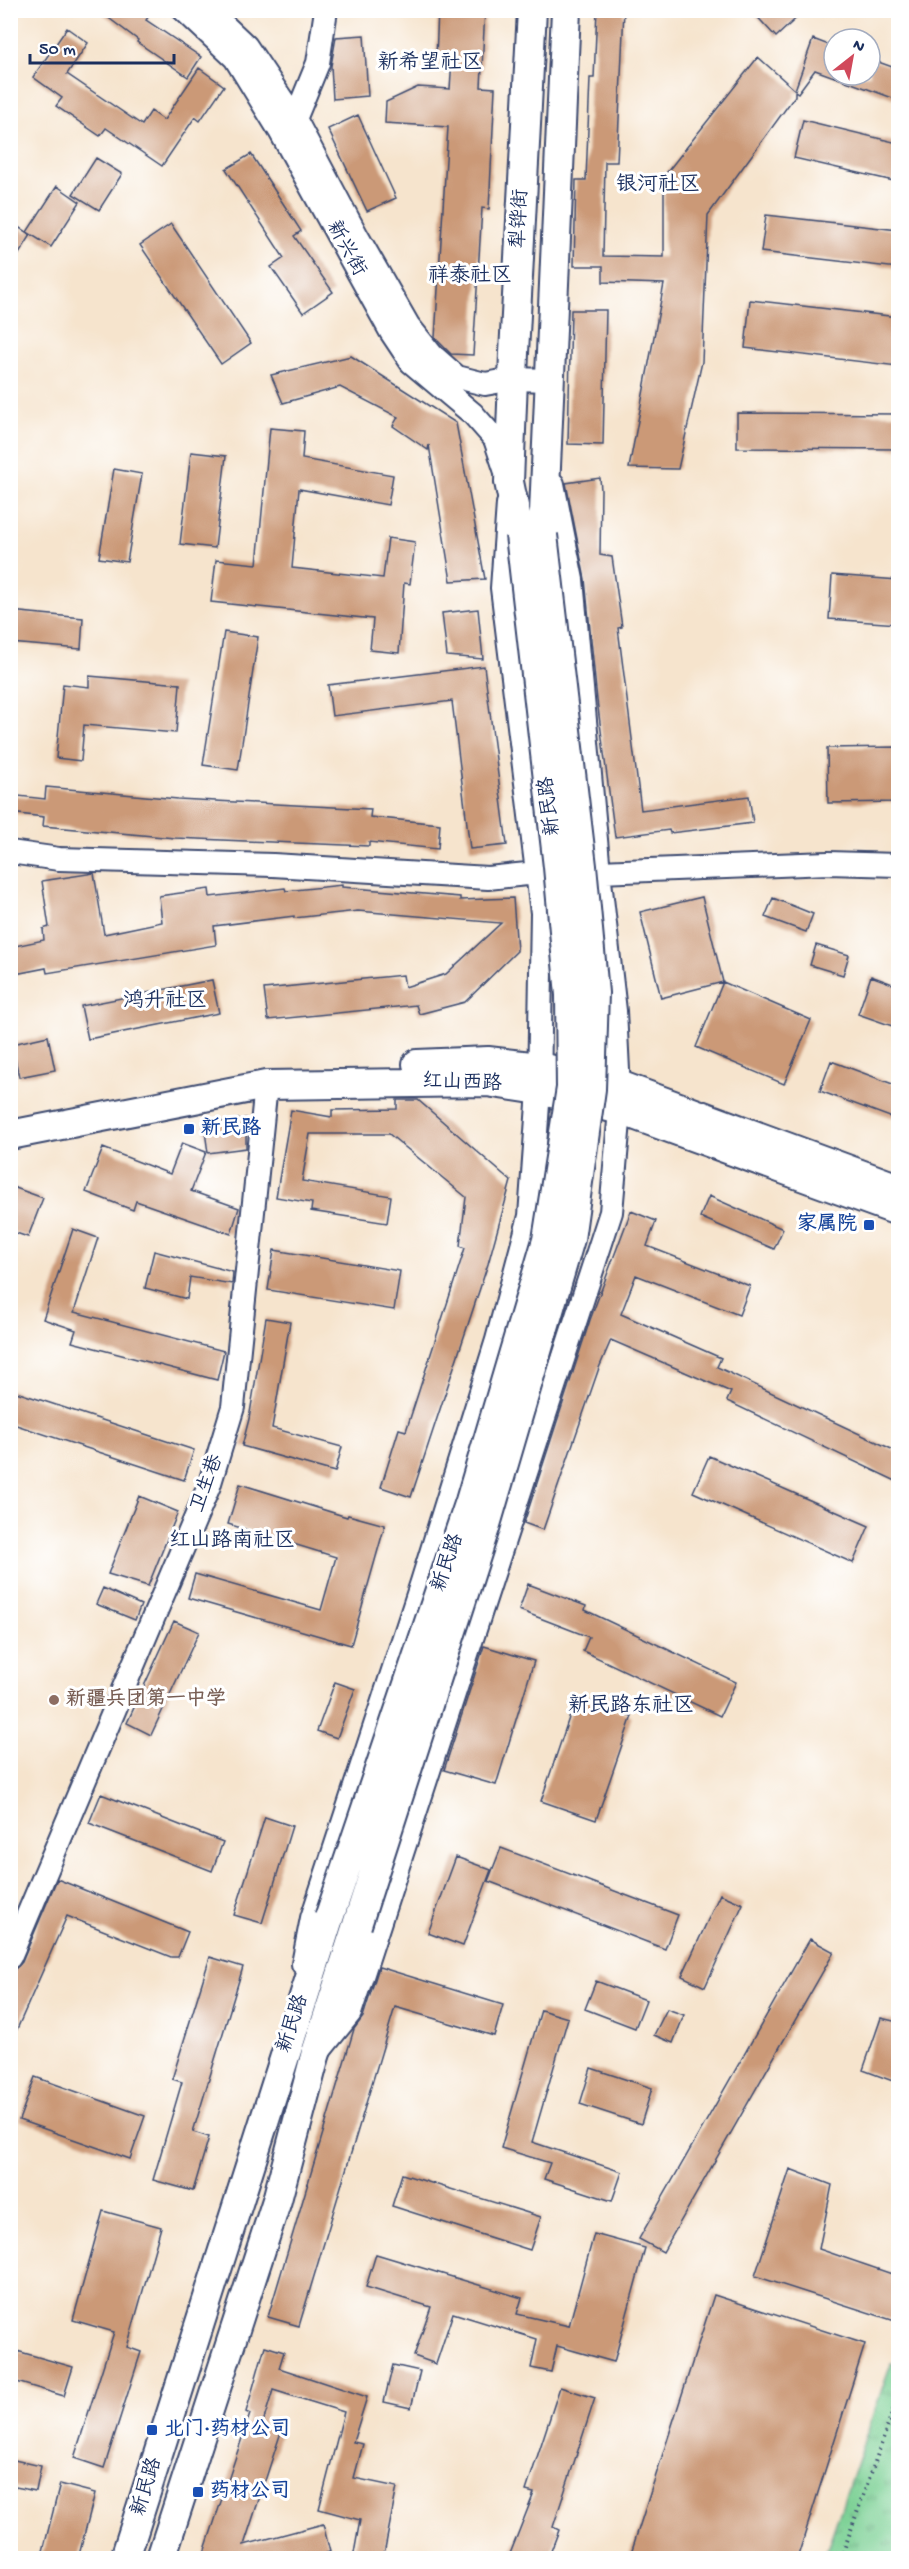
<svg xmlns="http://www.w3.org/2000/svg" width="909" height="2569" font-family="'Gochi Hand','LXGW WenKai TC',sans-serif">
<style>
.grass{fill:url(#grass-tufts);stroke:#4b8079;stroke-width:1.5}
.building{fill:#cb9977}
.lines{fill:none;stroke-linecap:round;stroke-linejoin:round}
.minor-casing{stroke:#3c4a6f;stroke-width:26}
.major-casing{stroke:#3c4a6f;stroke-width:32}
.path{stroke:#3c4a6f;stroke-width:4;stroke-dasharray:1.5 4.5;stroke-linecap:butt}
.minor{stroke:#fff;stroke-width:22}
.major{stroke:#fff;stroke-width:28}
.major-bridge-casing{stroke:#3c4a6f;stroke-width:32;stroke-linecap:butt}
.major-bridge{stroke:#fff;stroke-width:28}
.transit-dot{fill:#1a4fb4;stroke:#fff;stroke-width:2}
.education-dot{fill:#8d6e63;stroke:#fff;stroke-width:2}
.labels{text-anchor:middle;dominant-baseline:central;stroke-width:6;stroke-linejoin:round;paint-order:stroke}
.street-label{font-size:20px;fill:#1b2f5e;stroke:#fff}
.transit-label{font-size:20px;font-weight:bold;fill:#164399;stroke:#fff;text-anchor:start}
.education-label{font-size:20px;font-weight:bold;fill:#785e54;stroke:#fff;text-anchor:start}
.neighbourhood-label{font-size:21px;fill:#1b2f5e;stroke:#fff}
</style>
<defs>
<pattern id="grass-tufts" width="24" height="20" patternUnits="userSpaceOnUse" patternTransform="scale(1.5)"><rect width="24" height="20" fill="#7bd094"/><path d="M3 7l-1-3M5 7V3M7 7l1-3M15 17l-1-3M17 17v-4M19 17l1-3" fill="none" stroke="#64a97c"/></pattern>
</defs>
<rect width="100%" height="100%" fill="#fff"/>
<filter id="ink" filterUnits="userSpaceOnUse"><feTurbulence type="fractalNoise" baseFrequency=".0167" numOctaves="2"/><feDisplacementMap in="SourceGraphic" scale="12" xChannelSelector="R" yChannelSelector="G"/><feConvolveMatrix kernelMatrix="1 2 1 2 8 2 1 2 1" color-interpolation-filters="sRGB"/></filter>
<filter id="wash" filterUnits="userSpaceOnUse"><feTurbulence type="fractalNoise" baseFrequency=".008" numOctaves="4" result="noise"/><feDisplacementMap in="SourceGraphic" scale="24" xChannelSelector="R" yChannelSelector="G"/><feGaussianBlur stdDeviation="1.35" result="paint"/><feColorMatrix in="noise" values="0 0 0 0 0 0 0 0 0 0 0 0 0 0 0 0 0 1.4 0 .05"/><feComposite in="paint" operator="in"/></filter>
<g filter="url(#wash)">
<rect width="100%" height="100%" fill="#f6e4cd"/>
<path class="grass" d="M 891,2363 L 898,2365 L 898,2558 L 824,2558 Z"/>
<g id="blocks">
<path class="building" d="M 98,10 L 153,10 L 146,20 L 201,57 L 188,77 L 137,42 L 138,40 Z
M 438,10 L 485,10 L 481,87 L 495,88 L 489,209 L 482,208 L 473,355 L 451,354 L 435,338 L 448,127 L 385,123 L 386,102 L 418,87 L 450,89 L 452,59 L 436,58 Z
M 597,10 L 624,10 L 617,162 L 605,162 L 603,256 L 664,257 L 664,176 L 758,57 L 795,90 L 813,39 L 834,47 L 834,77 L 815,70 L 798,93 L 795,91 L 795,96 L 708,215 L 702,362 L 678,469 L 629,468 L 664,284 L 603,282 L 603,266 L 574,266 L 576,180 L 586,180 L 590,78 L 594,78 Z
M 751,10 L 805,10 L 776,37 Z
M 67,28 L 88,43 L 67,74 L 142,125 L 151,111 L 164,120 L 199,68 L 224,86 L 200,121 L 195,117 L 162,166 L 106,128 L 100,136 L 56,106 L 62,98 L 33,77 Z
M 364,35 L 368,96 L 333,99 L 331,66 L 336,37 Z
M 870,59 L 898,69 L 898,100 L 835,77 L 836,75 L 870,75 Z
M 358,115 L 396,198 L 367,211 L 328,129 Z
M 803,120 L 898,143 L 898,182 L 794,158 Z
M 251,154 L 301,231 L 294,236 L 333,292 L 303,313 L 271,267 L 284,258 L 226,169 Z
M 96,158 L 122,174 L 99,210 L 73,194 Z
M 57,186 L 80,202 L 51,247 L 27,232 Z
M 766,215 L 898,230 L 898,268 L 761,252 Z
M 10,222 L 31,235 L 10,268 Z
M 171,224 L 251,343 L 221,364 L 140,245 Z
M 750,300 L 898,317 L 898,366 L 745,348 Z
M 571,310 L 606,310 L 603,445 L 568,444 Z
M 351,356 L 456,423 L 485,579 L 451,581 L 429,445 L 428,450 L 393,426 L 398,417 L 340,387 L 283,403 L 271,375 Z
M 737,413 L 898,414 L 898,449 L 737,448 Z
M 270,428 L 304,431 L 302,459 L 393,475 L 388,505 L 299,489 L 292,568 L 383,578 L 388,538 L 415,542 L 410,584 L 404,583 L 399,653 L 370,650 L 373,619 L 211,602 L 216,560 L 257,564 Z
M 191,452 L 226,456 L 215,548 L 180,544 Z
M 114,469 L 142,474 L 127,562 L 99,558 Z
M 600,478 L 601,490 L 600,555 L 612,557 L 622,627 L 618,628 L 641,810 L 749,796 L 753,823 L 670,833 L 669,830 L 615,837 L 597,700 L 585,579 L 566,483 Z
M 832,575 L 898,580 L 898,624 L 829,619 Z
M 478,609 L 483,659 L 447,656 L 442,613 Z
M 10,611 L 83,618 L 81,649 L 10,643 Z
M 224,632 L 258,637 L 238,770 L 203,765 Z
M 484,666 L 507,845 L 470,849 L 452,701 L 332,716 L 328,685 Z
M 89,676 L 180,684 L 176,733 L 84,725 L 81,761 L 56,758 L 63,684 L 89,687 Z
M 898,747 L 898,802 L 828,803 L 827,748 Z
M 46,787 L 178,799 L 371,809 L 370,817 L 440,824 L 438,849 L 369,842 L 369,846 L 175,838 L 43,826 L 44,817 L 10,813 L 10,795 L 45,799 Z
M 94,873 L 104,934 L 162,922 L 159,896 L 209,889 L 210,897 L 285,888 L 286,891 L 342,885 L 342,887 L 460,897 L 460,900 L 513,898 L 517,951 L 465,1002 L 419,1014 L 416,1005 L 268,1020 L 264,989 L 403,975 L 405,987 L 446,974 L 501,923 L 358,911 L 294,918 L 294,916 L 214,926 L 216,945 L 47,973 L 46,968 L 10,975 L 10,947 L 44,940 L 43,929 L 49,927 L 42,881 Z
M 702,897 L 723,982 L 661,998 L 640,912 Z
M 773,898 L 813,914 L 806,932 L 765,917 Z
M 816,945 L 849,955 L 843,975 L 810,965 Z
M 871,976 L 898,986 L 898,1028 L 858,1014 Z
M 212,980 L 219,1013 L 88,1039 L 81,1006 Z
M 723,982 L 811,1020 L 784,1084 L 696,1047 Z
M 48,1036 L 55,1070 L 19,1077 L 12,1044 Z
M 831,1061 L 898,1086 L 898,1120 L 820,1091 Z
M 397,1100 L 418,1100 L 511,1181 L 488,1264 L 411,1497 L 381,1487 L 399,1429 L 406,1431 L 465,1248 L 460,1246 L 466,1197 L 389,1134 L 310,1134 L 302,1181 L 391,1196 L 387,1223 L 311,1211 L 312,1203 L 276,1197 L 291,1110 L 332,1117 L 332,1110 L 397,1109 Z
M 246,1118 L 246,1148 L 208,1153 L 204,1124 Z
M 182,1143 L 206,1152 L 191,1191 L 239,1208 L 231,1234 L 136,1201 L 133,1210 L 86,1192 L 103,1148 L 170,1174 Z
M 10,1186 L 43,1198 L 28,1237 L 10,1231 Z
M 709,1196 L 783,1229 L 774,1249 L 700,1217 Z
M 631,1211 L 656,1221 L 647,1246 L 750,1286 L 739,1315 L 636,1275 L 621,1314 L 721,1358 L 717,1367 L 898,1452 L 898,1482 L 727,1401 L 731,1392 L 611,1340 L 599,1368 L 543,1530 L 524,1523 L 590,1320 Z
M 73,1229 L 98,1238 L 74,1312 L 224,1351 L 217,1380 L 72,1342 L 76,1330 L 43,1319 Z
M 274,1250 L 400,1271 L 394,1310 L 268,1290 Z
M 154,1251 L 233,1272 L 232,1284 L 190,1277 L 187,1299 L 145,1288 Z
M 266,1318 L 290,1322 L 272,1428 L 342,1447 L 335,1472 L 242,1446 L 249,1419 Z
M 10,1390 L 194,1450 L 184,1480 L 10,1423 Z
M 709,1456 L 869,1526 L 853,1563 L 693,1492 Z
M 240,1484 L 347,1517 L 348,1515 L 385,1525 L 351,1645 L 188,1598 L 195,1574 L 321,1610 L 336,1557 L 228,1524 Z
M 139,1496 L 178,1512 L 148,1586 L 108,1574 Z
M 528,1584 L 586,1606 L 585,1610 L 736,1682 L 720,1716 L 583,1651 L 589,1637 L 519,1610 Z
M 103,1588 L 141,1605 L 135,1620 L 96,1604 Z
M 174,1621 L 199,1632 L 151,1735 L 127,1723 Z
M 484,1646 L 534,1661 L 496,1785 L 444,1770 Z
M 335,1682 L 355,1689 L 337,1738 L 317,1731 Z
M 576,1697 L 632,1716 L 596,1820 L 541,1801 Z
M 101,1794 L 223,1842 L 212,1871 L 89,1823 Z
M 265,1817 L 292,1826 L 262,1923 L 234,1915 Z
M 501,1848 L 678,1915 L 665,1949 L 488,1881 Z
M 456,1857 L 491,1870 L 463,1946 L 428,1933 Z
M 57,1879 L 188,1932 L 178,1957 L 171,1957 L 67,1916 L 10,2045 L 10,1980 L 15,1969 L 22,1962 Z
M 720,1894 L 743,1904 L 705,1987 L 682,1976 Z
M 810,1939 L 834,1952 L 663,2252 L 639,2239 Z
M 210,1957 L 243,1967 L 193,2132 L 209,2137 L 193,2191 L 153,2180 L 182,2082 L 172,2079 Z
M 379,1967 L 503,2005 L 494,2036 L 395,2007 L 299,2326 L 268,2317 L 354,2029 L 363,2017 Z
M 596,1981 L 646,2000 L 635,2028 L 585,2009 Z
M 667,2009 L 684,2015 L 673,2043 L 654,2035 Z
M 541,2010 L 568,2018 L 532,2142 L 622,2172 L 612,2201 L 544,2179 L 550,2163 L 501,2148 Z
M 881,2018 L 898,2022 L 898,2083 L 863,2070 Z
M 591,2068 L 652,2088 L 641,2124 L 580,2104 Z
M 35,2077 L 145,2116 L 130,2159 L 19,2120 Z
M 790,2169 L 832,2185 L 819,2249 L 898,2276 L 898,2322 L 755,2276 Z
M 402,2174 L 541,2217 L 530,2250 L 392,2206 Z
M 103,2211 L 161,2227 L 127,2347 L 141,2352 L 104,2468 L 74,2458 L 114,2332 L 73,2320 Z
M 594,2234 L 645,2248 L 614,2362 L 557,2346 L 551,2372 L 531,2368 L 537,2339 L 453,2313 L 436,2364 L 414,2356 L 431,2307 L 366,2287 L 376,2254 L 522,2298 L 517,2314 L 569,2326 Z
M 714,2295 L 865,2344 L 797,2559 L 629,2559 Z
M 265,2346 L 284,2352 L 279,2368 L 367,2397 L 353,2442 L 363,2444 L 354,2478 L 397,2487 L 383,2559 L 353,2559 L 360,2520 L 319,2509 L 344,2412 L 273,2390 L 262,2426 L 281,2432 L 244,2545 L 323,2524 L 330,2552 L 305,2559 L 202,2559 L 250,2414 L 246,2412 Z
M 10,2349 L 73,2367 L 64,2396 L 10,2380 Z
M 393,2365 L 420,2371 L 411,2408 L 384,2402 Z
M 560,2387 L 595,2398 L 553,2527 L 559,2530 L 548,2559 L 508,2559 L 534,2493 L 526,2491 Z
M 10,2459 L 41,2466 L 36,2491 L 10,2486 Z
M 60,2484 L 95,2493 L 78,2559 L 41,2559 Z"/>
</g>
</g>
<g filter="url(#ink)">
<use href="#blocks" fill-opacity="0" stroke="#3c4a6f" stroke-width="1.5"/>
<g class="lines">
<g class="minor-casing">
<path id="minor" d="M 184,10 L 235,58 L 280,131 L 391,332 L 411,362 L 473,414 L 495,439 L 506,472
M 208,10 L 246,46 L 295,119 L 357,236 L 408,325 L 432,355 L 457,377 L 485,384 L 513,379 L 550,380
M 295,119 L 318,63 L 326,10
M 10,852 L 59,859 L 273,865 L 488,878 L 537,873
M 599,872 L 828,863 L 898,865
M 10,1957 L 209,1486 L 233,1407 L 266,1085
M 303,1964 L 312,1918 L 422,1582 L 497,1340 L 530,1216 L 539,1090 L 542,913 L 502,588 L 508,504
M 320,2050 L 350,2013 L 611,1212 L 620,1110 L 615,1011 L 599,872 L 572,580 L 553,484"/>
</g>
<g class="major-casing">
<path id="major" d="M 520,535 L 509,482 L 514,353 L 532,10
M 543,535 L 566,10
M 417,1064 L 488,1061 L 540,1067 L 619,1085 L 898,1188
M 10,1135 L 266,1085 L 487,1082 L 539,1090 L 620,1110 L 898,1211
M 125,2558 L 329,1918
M 161,2558 L 277,2200 L 315,2056 L 357,1925"/>
</g>
<path class="path" d="M 841,2558 L 898,2397"/>
<use href="#minor" class="minor"/>
<use href="#major" class="major"/>
<g class="major-bridge-casing">
<path id="major-bridge" d="M 329,1918 L 470,1501 L 547,1240 L 571,1088 L 570,995 L 558,867 L 520,535
M 357,1925 L 485,1528 L 570,1239 L 591,1089 L 594,993 L 582,866 L 543,535"/>
</g>
<use href="#major-bridge" class="major-bridge"/>
</g>
</g>
<g class="transit-dot">
<rect x="183" y="1123" width="12" height="12" rx="3"/>
<rect x="863" y="1219" width="12" height="12" rx="3"/>
<rect x="146" y="2424" width="12" height="12" rx="3"/>
<rect x="192" y="2486" width="12" height="12" rx="3"/>
</g>
<circle class="education-dot" cx="54" cy="1700" r="6"/>
<g class="labels">
<g class="street-label">
<text transform="translate(521 219) rotate(-87)">犁铧街</text>
<text transform="translate(345 249) rotate(61)">新兴街</text>
<text transform="translate(551 806) rotate(-97)">新民路</text>
<text transform="translate(462 1084) rotate(2)">红山西路</text>
<text transform="translate(208 1484) rotate(-70)">卫生巷</text>
<text transform="translate(449 1563) rotate(-71)">新民路</text>
<text transform="translate(294 2024) rotate(-72)">新民路</text>
<text transform="translate(148 2487) rotate(-73)">新民路</text>
</g>
<g class="transit-label">
<text x="201" y="1129">新民路</text>
<text x="857" y="1225" text-anchor="end">家属院</text>
<text x="164" y="2430">北门·药材公司</text>
<text x="210" y="2492">药材公司</text>
</g>
<g class="education-label">
<text x="66" y="1700">新疆兵团第一中学</text>
</g>
<g class="neighbourhood-label">
<text x="430" y="64">新希望社区</text>
<text x="658" y="186">银河社区</text>
<text x="470" y="277">祥泰社区</text>
<text x="165" y="1002">鸿升社区</text>
<text x="232" y="1542">红山路南社区</text>
<text x="631" y="1707">新民路东社区</text>
</g>
</g>
<rect width="909" height="2569" fill="none" stroke="#fff" stroke-width="36"/>
<g transform="translate(852 57) rotate(31)"><circle r="28" fill="#ffffff" stroke="#a4acbf" stroke-width="1.5"/>
<path d="M0-4.5L10 22L0 15L-10 22Z" fill="#d1495b"/>
<text y="-9" font-size="16" font-weight="bold" text-anchor="middle" fill="#1b2f5e">N</text>
</g>
<path d="M30 54v9h144v-9" fill="none" stroke="#1b2f5e" stroke-width="3"/>
<text x="39" y="54" font-size="18" fill="#1b2f5e" stroke="#ffffff" stroke-width="4.5" paint-order="stroke">50 m</text>
</svg>
